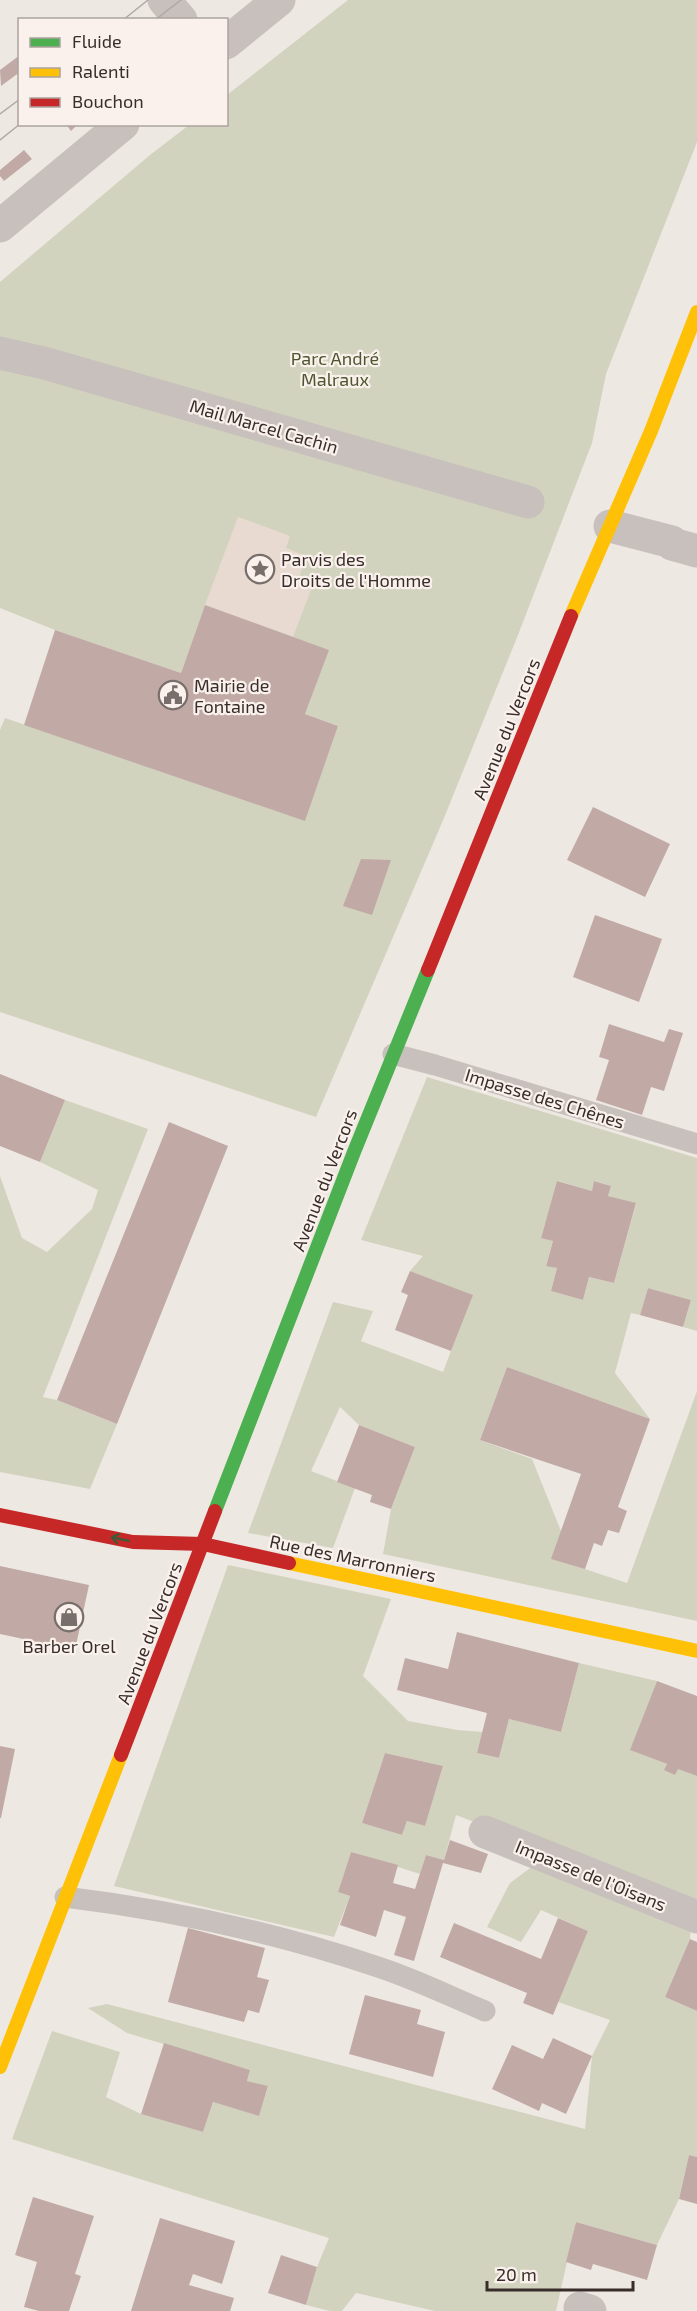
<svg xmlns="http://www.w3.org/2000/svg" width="697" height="2311" font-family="'Exo 2',sans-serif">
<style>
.green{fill:#d2d3be;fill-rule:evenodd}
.plaza{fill:#e8dad1}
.building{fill:#c1aaa6}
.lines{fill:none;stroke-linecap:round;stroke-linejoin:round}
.lane{stroke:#c7c0bc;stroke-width:21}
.street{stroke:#c7c0bc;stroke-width:33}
.fast{stroke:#4caf50;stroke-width:14}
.slow{stroke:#ffc107;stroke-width:14}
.jam{stroke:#c62828;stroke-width:14}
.tram{stroke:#afa9a6;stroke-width:1.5}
.oneway{stroke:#3f5a37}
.labels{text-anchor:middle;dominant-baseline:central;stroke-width:4.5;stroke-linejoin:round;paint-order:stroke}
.park-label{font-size:18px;fill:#4d562f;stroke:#faf1ec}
.street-label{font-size:18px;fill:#382d2a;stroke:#faf1ec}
.poi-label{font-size:18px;fill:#382d2a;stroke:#faf1ec;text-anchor:start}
</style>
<rect width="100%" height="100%" fill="#eee8e3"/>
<path class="green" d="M 348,0 L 697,0 L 697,142 L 606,374 L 592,443 L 518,635 L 444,818 L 316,1117 L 0,1012 L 0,730 L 5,718 L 305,820 L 338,726 L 305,714 L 328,650 L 205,605 L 181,673 L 55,630 L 0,608 L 0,282 L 150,155 L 189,125 L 226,124 L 227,95 Z
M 427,1077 L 697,1158 L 697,1331 L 683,1327 L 691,1300 L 648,1288 L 640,1315 L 631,1313 L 615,1373 L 650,1419 L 507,1367 L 480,1440 L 532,1459 L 561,1531 L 585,1569 L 627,1583 L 697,1391 L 697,1621 L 383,1554 L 391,1509 L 415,1447 L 359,1425 L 340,1407 L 311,1471 L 355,1488 L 333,1548 L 248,1533 L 333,1302 L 373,1311 L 361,1341 L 443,1372 L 472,1295 L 410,1271 L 423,1256 L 361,1240 ZM 558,1181 L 592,1191 L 595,1181 L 611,1186 L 608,1196 L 636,1204 L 614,1283 L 589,1277 L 583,1300 L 551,1291 L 557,1268 L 546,1265 L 553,1241 L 541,1237 Z
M 65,1100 L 148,1129 L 43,1397 L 57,1400 L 117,1424 L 90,1489 L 0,1472 L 0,1176 L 22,1238 L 47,1252 L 92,1209 L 98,1190 L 40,1162 Z
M 228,1565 L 391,1599 L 363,1676 L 408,1721 L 457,1730 L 483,1732 L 477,1753 L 499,1758 L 509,1719 L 561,1732 L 579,1663 L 657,1681 L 631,1750 L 697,1776 L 697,1909 L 456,1815 L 444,1860 L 426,1855 L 420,1874 L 351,1852 L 338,1892 L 350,1896 L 334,1937 L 114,1886 ZM 385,1753 L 443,1766 L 425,1826 L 407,1821 L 402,1835 L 362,1823 Z
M 537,1863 L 691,1929 L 690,1939 L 665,1997 L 697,2011 L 697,2157 L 689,2155 L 679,2199 L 657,2245 L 576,2222 L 556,2311 L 435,2311 L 356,2293 L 342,2311 L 330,2311 L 306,2305 L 317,2267 L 329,2238 L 12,2139 L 52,2031 L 120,2052 L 106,2097 L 141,2114 L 203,2132 L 213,2102 L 259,2115 L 268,2087 L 247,2081 L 250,2070 L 127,2033 L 88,2008 L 107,2004 L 585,2129 L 592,2056 L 610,2020 L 558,2002 L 588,1931 L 541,1910 L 521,1942 L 487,1927 L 510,1883 Z"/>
<path class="plaza" d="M 238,517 L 290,536 L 286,548 L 306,556 L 298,581 L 312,587 L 293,637 L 205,605 Z"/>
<path class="building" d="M 20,55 L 20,72 L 1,86 L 0,70 Z
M 66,124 L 78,124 L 71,131 Z
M 24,150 L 32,159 L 4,181 L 0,176 L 0,170 Z
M 205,605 L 329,650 L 305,714 L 338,726 L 305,821 L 24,725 L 55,630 L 181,673 Z
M 593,807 L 670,844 L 645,897 L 567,860 Z
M 361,859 L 391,860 L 372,915 L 343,906 Z
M 595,915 L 662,939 L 639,1002 L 573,977 Z
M 609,1024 L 664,1042 L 669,1029 L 683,1033 L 664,1091 L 651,1087 L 642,1115 L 596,1100 L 609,1060 L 599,1057 Z
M 0,1074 L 65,1100 L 40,1162 L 0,1146 Z
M 169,1122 L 228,1146 L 117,1424 L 57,1400 Z
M 557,1181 L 592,1191 L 594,1181 L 611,1186 L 608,1196 L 636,1203 L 614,1283 L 589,1277 L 583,1300 L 551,1291 L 557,1268 L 546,1266 L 553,1241 L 541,1238 Z
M 410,1271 L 473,1295 L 451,1351 L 395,1330 L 408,1295 L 401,1292 Z
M 648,1288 L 691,1300 L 683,1327 L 640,1315 Z
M 507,1367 L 650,1419 L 618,1507 L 627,1511 L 619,1533 L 608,1530 L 602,1546 L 594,1543 L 585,1569 L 551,1559 L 581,1474 L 480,1440 Z
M 359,1425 L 415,1447 L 391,1509 L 370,1502 L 372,1495 L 337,1482 Z
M 0,1566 L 89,1585 L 75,1650 L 0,1634 Z
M 457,1632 L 579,1663 L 561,1732 L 509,1719 L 499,1758 L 477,1753 L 487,1713 L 397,1690 L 405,1658 L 448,1669 Z
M 657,1681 L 697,1696 L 697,1776 L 678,1769 L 675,1775 L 664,1770 L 667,1764 L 630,1750 Z
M 0,1746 L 15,1749 L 1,1818 L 0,1818 Z
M 385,1753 L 443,1766 L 425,1826 L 407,1821 L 402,1835 L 362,1823 Z
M 450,1840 L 488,1854 L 481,1873 L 443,1863 L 414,1961 L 394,1955 L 406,1917 L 384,1910 L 376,1937 L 340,1925 L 350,1896 L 338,1892 L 351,1852 L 398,1865 L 393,1883 L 415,1889 L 426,1855 L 444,1860 Z
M 558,1918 L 588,1931 L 553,2015 L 523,2003 L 527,1993 L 440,1957 L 454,1923 L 541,1959 Z
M 188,1928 L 265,1948 L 257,1977 L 269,1980 L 259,2013 L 248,2010 L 244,2022 L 168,2002 Z
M 690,1939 L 697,1942 L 697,2011 L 665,1997 Z
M 365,1995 L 421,2010 L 417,2024 L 445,2032 L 433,2077 L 349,2054 Z
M 553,2038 L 592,2056 L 566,2114 L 542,2103 L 539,2111 L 492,2089 L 512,2045 L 543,2059 Z
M 164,2043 L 250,2070 L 247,2081 L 268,2086 L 259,2116 L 213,2102 L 203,2132 L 141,2114 Z
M 689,2155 L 697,2157 L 697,2204 L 679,2199 Z
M 33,2197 L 94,2216 L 75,2274 L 81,2276 L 69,2311 L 39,2311 L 24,2307 L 37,2262 L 15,2255 Z
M 160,2218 L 235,2241 L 222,2284 L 193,2274 L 189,2285 L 234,2298 L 230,2311 L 131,2311 Z
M 576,2222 L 657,2245 L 647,2280 L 593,2264 L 591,2270 L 566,2262 Z
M 281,2255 L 317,2267 L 306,2305 L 268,2293 Z"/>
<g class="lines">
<path class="lane" d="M 393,1054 L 435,1065 L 697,1144
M 65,1897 C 171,1910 274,1932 375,1966 C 413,1978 449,1996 485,2011"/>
<path class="street" d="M 164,0 L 181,20
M 226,43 L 279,0
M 0,226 L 123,124
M 0,353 L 44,363 L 528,502
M 610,526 L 672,542 L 672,544 L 697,551
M 485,1832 L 697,1917
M 580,2308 L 590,2311"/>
<path class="fast" d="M 215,1511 L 354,1152 L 428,970"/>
<path class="slow" d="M 571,616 L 651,431 L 697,312
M 289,1563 L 697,1651
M 0,2067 L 121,1755"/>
<path class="jam" d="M 428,970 L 571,616
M 0,1515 L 133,1542 L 203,1544 L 289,1563
M 121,1755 L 215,1511"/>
<path class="tram" d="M 123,20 L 148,0
M 155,20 L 181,0
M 0,114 L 20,99
M 0,140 L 20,124"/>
</g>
<defs><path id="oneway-shaft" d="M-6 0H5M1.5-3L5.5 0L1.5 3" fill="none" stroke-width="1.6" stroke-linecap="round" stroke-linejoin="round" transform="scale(1.5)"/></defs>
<use class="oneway" href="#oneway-shaft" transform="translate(120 1539) rotate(-168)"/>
<defs>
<g id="sight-ring" transform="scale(1.5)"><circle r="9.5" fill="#faf1ec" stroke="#786e6b" stroke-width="1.5"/><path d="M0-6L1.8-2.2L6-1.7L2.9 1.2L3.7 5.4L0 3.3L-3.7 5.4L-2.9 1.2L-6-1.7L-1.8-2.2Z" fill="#786e6b"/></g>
<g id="civic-ring" transform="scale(1.5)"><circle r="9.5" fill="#faf1ec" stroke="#786e6b" stroke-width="1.5"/><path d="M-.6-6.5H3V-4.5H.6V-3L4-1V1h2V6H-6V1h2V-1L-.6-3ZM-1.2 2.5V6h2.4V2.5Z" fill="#786e6b"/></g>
<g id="shop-ring" transform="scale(1.5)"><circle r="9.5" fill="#faf1ec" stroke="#786e6b" stroke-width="1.5"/><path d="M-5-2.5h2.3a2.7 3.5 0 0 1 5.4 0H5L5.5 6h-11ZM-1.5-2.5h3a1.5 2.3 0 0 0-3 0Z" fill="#786e6b"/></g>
</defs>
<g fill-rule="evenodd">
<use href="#sight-ring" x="260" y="569"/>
<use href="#civic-ring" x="173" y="695"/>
<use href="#shop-ring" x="69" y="1617"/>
</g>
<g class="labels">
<g class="park-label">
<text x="335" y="358">Parc André<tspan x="335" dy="21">Malraux</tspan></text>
</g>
<g class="street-label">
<text transform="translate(264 426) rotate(16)">Mail Marcel Cachin</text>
<text transform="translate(506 729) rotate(-68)">Avenue du Vercors</text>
<text transform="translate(545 1098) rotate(17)">Impasse des Chênes</text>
<text transform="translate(324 1180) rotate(-69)">Avenue du Vercors</text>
<text transform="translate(353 1558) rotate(12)">Rue des Marronniers</text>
<text transform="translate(149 1633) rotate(-69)">Avenue du Vercors</text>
<text transform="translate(591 1875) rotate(22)">Impasse de l'Oisans</text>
</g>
<g class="poi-label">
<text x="281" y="559">Parvis des<tspan x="281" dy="21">Droits de l'Homme</tspan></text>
<text x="194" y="685">Mairie de<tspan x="194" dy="21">Fontaine</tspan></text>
<text x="69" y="1646" text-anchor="middle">Barber Orel</text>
</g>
</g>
<rect x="18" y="18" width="210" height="108" fill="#faf1ec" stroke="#aca39e" stroke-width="1.5"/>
<rect x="30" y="38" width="30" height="9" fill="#4caf50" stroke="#aca39e" stroke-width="1.5"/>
<text x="72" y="48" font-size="18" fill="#382d2a">Fluide</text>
<rect x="30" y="68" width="30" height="9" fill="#ffc107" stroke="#aca39e" stroke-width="1.5"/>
<text x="72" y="78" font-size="18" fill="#382d2a">Ralenti</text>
<rect x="30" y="98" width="30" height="9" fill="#c62828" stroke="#aca39e" stroke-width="1.5"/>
<text x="72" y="108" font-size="18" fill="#382d2a">Bouchon</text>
<path d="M487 2281v9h146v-9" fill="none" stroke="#382d2a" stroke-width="3"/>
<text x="496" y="2281" font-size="18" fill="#382d2a" stroke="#faf1ec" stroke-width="4.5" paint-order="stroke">20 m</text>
</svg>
